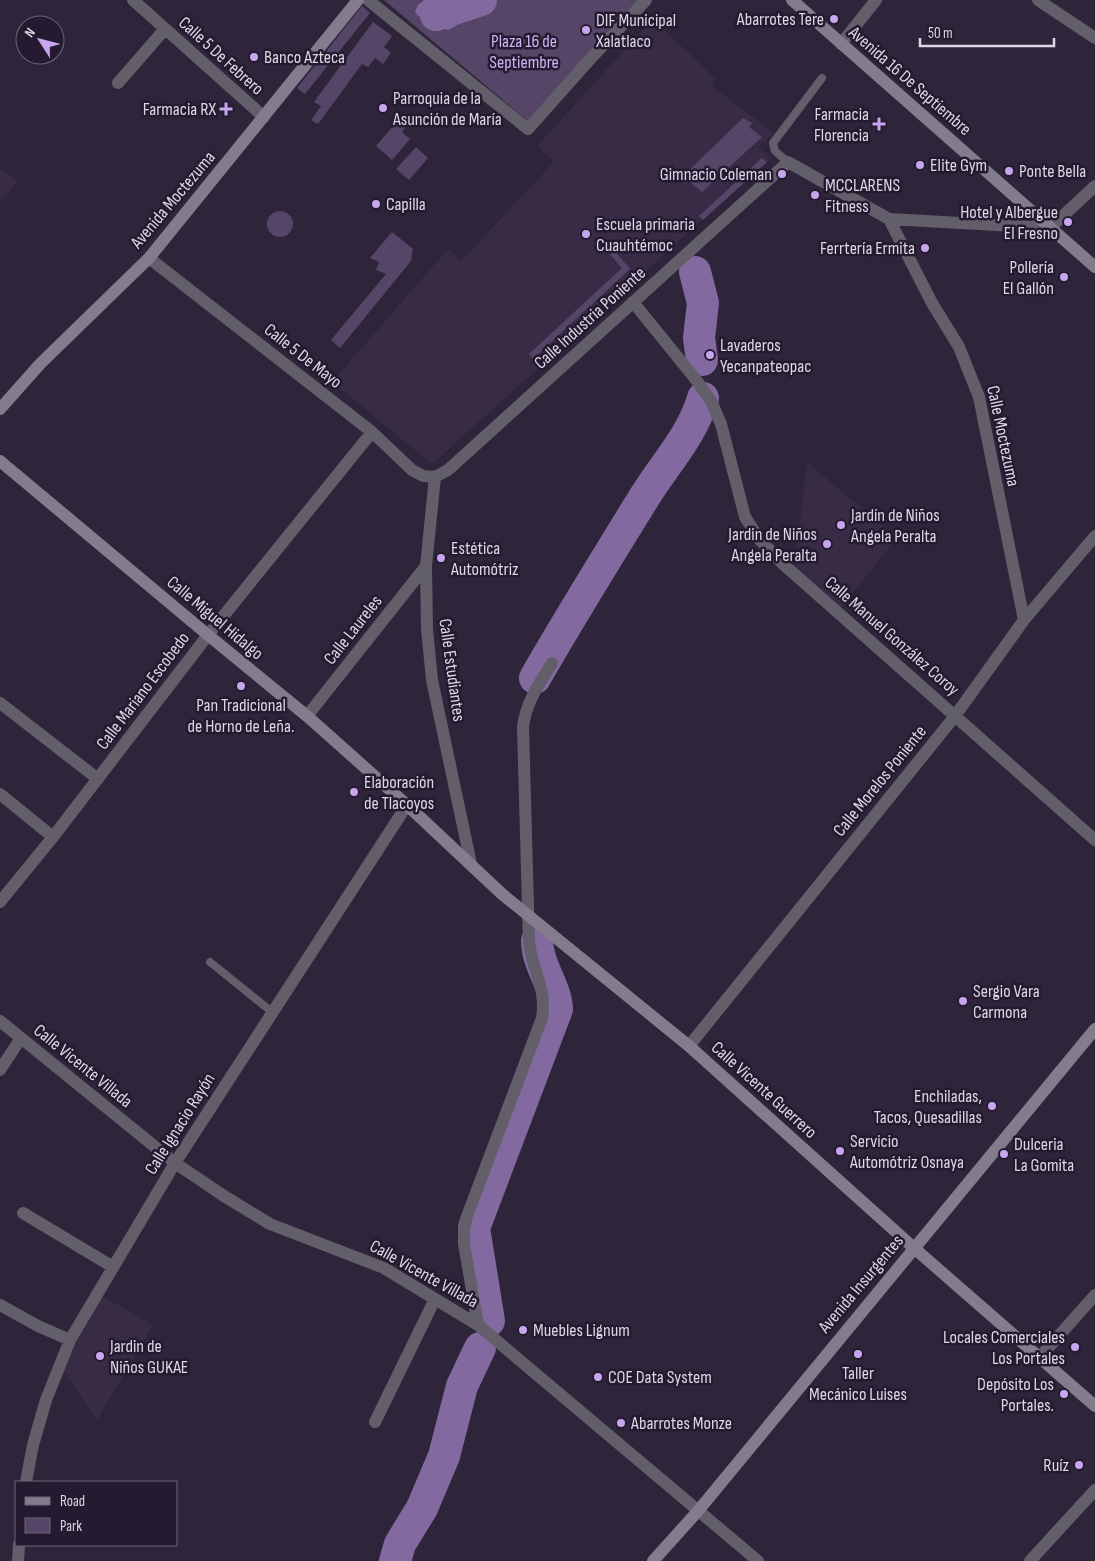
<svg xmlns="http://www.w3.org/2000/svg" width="1095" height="1561" font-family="'Sofia Sans Condensed',sans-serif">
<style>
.built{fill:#382b46}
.green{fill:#554668}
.water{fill:#8269a0}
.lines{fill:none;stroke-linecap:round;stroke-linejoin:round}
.river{stroke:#8269a0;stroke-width:32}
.lane{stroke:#635f6a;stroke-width:8}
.street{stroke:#635f6a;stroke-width:12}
.secondary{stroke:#837c8d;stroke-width:12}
.poi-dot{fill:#c7a6ef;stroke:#251b30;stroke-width:2}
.labels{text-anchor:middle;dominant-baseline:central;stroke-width:5;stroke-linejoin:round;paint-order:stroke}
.poi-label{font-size:18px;fill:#ddd7e5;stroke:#251b30;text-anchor:start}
.park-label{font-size:18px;fill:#d0b3f4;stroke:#251b30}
.street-label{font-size:18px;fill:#ddd7e5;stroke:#251b30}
</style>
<rect width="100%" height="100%" fill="#2e253a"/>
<path class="built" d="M 653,19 L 716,79 L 712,86 L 774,133 L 758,147 L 771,158 L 432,464 L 332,382 L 448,249 L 461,261 L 554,162 L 537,146 Z
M 0,168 L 18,181 L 0,202 Z
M 807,462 L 897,538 L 839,610 L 794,570 Z
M 97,1293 L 153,1325 L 97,1420 L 60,1366 Z"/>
<path class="green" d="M 384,0 L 645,0 L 528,121 Z
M 362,6 L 370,13 L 305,94 L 297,88 Z
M 373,22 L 392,36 L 384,47 L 391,53 L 383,64 L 375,58 L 368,67 L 362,64 L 318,124 L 311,120 L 321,106 L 314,102 Z
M 743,118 L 752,123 L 749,127 L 762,137 L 702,192 L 689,181 L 685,184 L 680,179 Z
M 399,119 L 406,126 L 402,132 L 410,139 L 392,160 L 376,146 Z
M 416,147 L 428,158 L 409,180 L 396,169 Z
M 762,158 L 767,162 L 703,220 L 699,216 Z
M267 224a13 13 0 1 1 26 0a13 13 0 1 1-26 0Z
M 392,232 L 413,249 L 411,261 L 340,348 L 331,340 L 386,274 L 376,270 L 379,262 L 370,258 Z
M 612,248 L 630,269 L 533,359 L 529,354 L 622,268 L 608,252 Z"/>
<path class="water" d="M 424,0 L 444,0 L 446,6 L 435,10 L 437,19 L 456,12 L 456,26 L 448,30 L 440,27 L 435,31 L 431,30 L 428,21 L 417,15 L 415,11 L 418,5 Z"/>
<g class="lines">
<path class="river" d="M 436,15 L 481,0
M 695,272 L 703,303 L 699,338 L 702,360
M 535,678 C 570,617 608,556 645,496 C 665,464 693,434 703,398
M 489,1321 L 474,1228 L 557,1009 C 556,986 537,965 537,941
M 395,1561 L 400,1544 L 422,1508 L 444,1456 L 462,1386 L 480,1348"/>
<path class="lane" d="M 788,162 L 775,151 L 773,143 L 822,78
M 210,962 L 272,1012"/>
<path class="street" d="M 133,0 L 264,117
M 368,0 L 528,129 L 592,57 L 646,0
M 1038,0 L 1095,38
M 841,44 L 876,0
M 118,83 L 165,29
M 889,219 L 932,303 L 959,347 L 979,397 L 1024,620
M 149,258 L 372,432 L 412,470 L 423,476 L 435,477
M 633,302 L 697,381 L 711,401 L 721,424 L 745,517 L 760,540 L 783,564 L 1095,840
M 435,477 L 448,470 L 788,162 L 889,219 L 1050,228 L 1095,186
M 435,477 L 426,566 L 427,629 L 432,680 L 471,864
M 0,703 L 98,779
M 307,716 L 426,566
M 0,794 L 53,837
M 0,902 L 53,837 L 208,635 L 372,432
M 0,1021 L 175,1163 L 224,1196 L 270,1224 L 384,1268 L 478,1325 L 758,1561
M 689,1046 L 955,716 L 1024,620 L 1095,536
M 0,1070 L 21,1038
M 23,1213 L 113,1267
M 0,1305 L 38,1326 L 70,1340
M 478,1325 L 464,1244 L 464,1231 L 466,1219 L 542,1018 C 547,988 532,970 529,942 L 523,727 C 526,702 539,684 552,663
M 1040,1357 L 1095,1295
M 375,1422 L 435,1299
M 26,1482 L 33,1445 L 46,1400 L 70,1340 L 175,1163 L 407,805
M 18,1561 L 19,1545
M 1030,1561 L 1095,1490"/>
<path class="secondary" d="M 792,0 L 1095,267
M 0,409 L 40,364 L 149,258 L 358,0
M 0,461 L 208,635 L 307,716 L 407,805 L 502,894 L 689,1046 L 914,1248 L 1095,1406
M 653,1561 L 698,1511 L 1095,1029"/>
</g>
<g class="poi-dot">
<circle cx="834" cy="19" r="5"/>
<circle cx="586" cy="30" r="5"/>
<circle cx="254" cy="57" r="5"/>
<circle cx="383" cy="108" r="5"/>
<path d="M223.5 101.5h5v5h5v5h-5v5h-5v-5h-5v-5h5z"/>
<path d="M876.5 116.5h5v5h5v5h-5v5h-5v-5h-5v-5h5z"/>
<circle cx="920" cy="165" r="5"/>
<circle cx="1009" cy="171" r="5"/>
<circle cx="782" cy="174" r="5"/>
<circle cx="815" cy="195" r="5"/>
<circle cx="376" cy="204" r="5"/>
<circle cx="1068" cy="222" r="5"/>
<circle cx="586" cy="234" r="5"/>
<circle cx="925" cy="248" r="5"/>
<circle cx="1064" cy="277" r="5"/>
<circle cx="710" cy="355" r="5"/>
<circle cx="841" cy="525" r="5"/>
<circle cx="827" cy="544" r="5"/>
<circle cx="441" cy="558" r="5"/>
<circle cx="241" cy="686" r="5"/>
<circle cx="354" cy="792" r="5"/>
<circle cx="963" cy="1001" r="5"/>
<circle cx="992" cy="1106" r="5"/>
<circle cx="840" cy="1151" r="5"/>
<circle cx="1004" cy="1154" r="5"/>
<circle cx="523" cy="1330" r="5"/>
<circle cx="1075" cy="1347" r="5"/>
<circle cx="858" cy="1354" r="5"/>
<circle cx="100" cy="1356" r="5"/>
<circle cx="598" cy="1377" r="5"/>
<circle cx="1064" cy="1394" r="5"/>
<circle cx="621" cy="1423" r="5"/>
<circle cx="1079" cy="1465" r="5"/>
</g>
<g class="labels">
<g class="poi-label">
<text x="824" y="19" text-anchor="end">Abarrotes Tere</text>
<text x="596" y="20">DIF Municipal<tspan x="596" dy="21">Xalatlaco</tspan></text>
<text x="264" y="57">Banco Azteca</text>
<text x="393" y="98">Parroquia de la<tspan x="393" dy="21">Asunción de María</tspan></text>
<text x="216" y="109" text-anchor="end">Farmacia RX</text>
<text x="869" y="114" text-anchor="end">Farmacia<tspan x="869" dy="21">Florencia</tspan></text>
<text x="930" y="165">Elite Gym</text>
<text x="1019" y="171">Ponte Bella</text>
<text x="772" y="174" text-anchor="end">Gimnacio Coleman</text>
<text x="825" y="185">MCCLARENS<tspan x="825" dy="21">Fitness</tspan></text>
<text x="386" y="204">Capilla</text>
<text x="1058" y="212" text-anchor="end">Hotel y Albergue<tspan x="1058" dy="21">El Fresno</tspan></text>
<text x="596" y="224">Escuela primaria<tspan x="596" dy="21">Cuauhtémoc</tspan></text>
<text x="915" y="248" text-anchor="end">Ferrtería Ermita</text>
<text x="1054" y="267" text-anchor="end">Pollería<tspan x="1054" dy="21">El Gallón</tspan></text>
<text x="720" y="345">Lavaderos<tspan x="720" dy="21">Yecanpateopac</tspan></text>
<text x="851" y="515">Jardín de Niños<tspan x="851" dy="21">Angela Peralta</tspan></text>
<text x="817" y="534" text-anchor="end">Jardin de Niños<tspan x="817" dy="21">Angela Peralta</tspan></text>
<text x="451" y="548">Estética<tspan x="451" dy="21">Automótriz</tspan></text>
<text x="241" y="705" text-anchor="middle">Pan Tradicional<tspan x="241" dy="21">de Horno de Leña.</tspan></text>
<text x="364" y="782">Elaboración<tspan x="364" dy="21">de Tlacoyos</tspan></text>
<text x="973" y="991">Sergio Vara<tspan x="973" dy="21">Carmona</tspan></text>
<text x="982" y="1096" text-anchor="end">Enchiladas,<tspan x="982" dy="21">Tacos, Quesadillas</tspan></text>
<text x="850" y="1141">Servicio<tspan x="850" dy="21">Automótriz Osnaya</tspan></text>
<text x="1014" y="1144">Dulceria<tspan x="1014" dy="21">La Gomita</tspan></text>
<text x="533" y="1330">Muebles Lignum</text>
<text x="1065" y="1337" text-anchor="end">Locales Comerciales<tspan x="1065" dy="21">Los Portales</tspan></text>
<text x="110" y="1346">Jardin de<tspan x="110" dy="21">Niños GUKAE</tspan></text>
<text x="858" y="1373" text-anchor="middle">Taller<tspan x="858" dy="21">Mecánico Luises</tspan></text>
<text x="608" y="1377">COE Data System</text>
<text x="1054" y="1384" text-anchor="end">Depósito Los<tspan x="1054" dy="21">Portales.</tspan></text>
<text x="631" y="1423">Abarrotes Monze</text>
<text x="1069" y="1465" text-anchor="end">Ruíz</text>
</g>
<g class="park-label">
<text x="524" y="41">Plaza 16 de<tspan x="524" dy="21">Septiembre</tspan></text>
</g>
<g class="street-label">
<text transform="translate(221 56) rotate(42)">Calle 5 De Febrero</text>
<text transform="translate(910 81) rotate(41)">Avenida 16 De Septiembre</text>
<text transform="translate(173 200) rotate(-50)">Avenida Moctezuma</text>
<text transform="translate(590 318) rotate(-42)">Calle Industria Poniente</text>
<text transform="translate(303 356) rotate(38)">Calle 5 De Mayo</text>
<text transform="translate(1003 436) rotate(78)">Calle Moctezuma</text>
<text transform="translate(215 618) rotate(40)">Calle Miguel Hidalgo</text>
<text transform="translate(353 630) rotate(-52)">Calle Laureles</text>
<text transform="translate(892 636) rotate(41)">Calle Manuel González Coroy</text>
<text transform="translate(452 670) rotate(82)">Calle Estudiantes</text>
<text transform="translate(143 691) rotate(-53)">Calle Mariano Escobedo</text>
<text transform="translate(880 781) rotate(-51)">Calle Morelos Poniente</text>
<text transform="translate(83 1066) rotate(39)">Calle Vicente Villada</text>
<text transform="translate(764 1090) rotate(42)">Calle Vicente Guerrero</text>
<text transform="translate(180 1124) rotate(-58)">Calle Ignacio Rayón</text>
<text transform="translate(424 1274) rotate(29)">Calle Vicente Villada</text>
<text transform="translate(861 1284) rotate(-50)">Avenida Insurgentes</text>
</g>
</g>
<rect x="15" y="1481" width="162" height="65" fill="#251b30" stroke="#6f6678"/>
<rect x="25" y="1497" width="25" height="8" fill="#837c8d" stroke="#6f6678"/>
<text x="60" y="1506" font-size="15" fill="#ddd7e5">Road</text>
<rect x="25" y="1518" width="25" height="15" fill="#554668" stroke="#6f6678"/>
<text x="60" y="1531" font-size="15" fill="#ddd7e5">Park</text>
<g transform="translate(40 40) rotate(306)"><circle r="24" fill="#251b30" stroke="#6f6678"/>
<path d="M0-4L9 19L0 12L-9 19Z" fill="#c7a6ef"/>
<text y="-8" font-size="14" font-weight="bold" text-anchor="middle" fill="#ddd7e5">N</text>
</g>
<path d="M920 38v8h134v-8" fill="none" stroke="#ddd7e5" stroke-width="2.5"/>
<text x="928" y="38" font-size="15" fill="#ddd7e5" stroke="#251b30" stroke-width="4" paint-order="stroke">50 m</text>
</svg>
